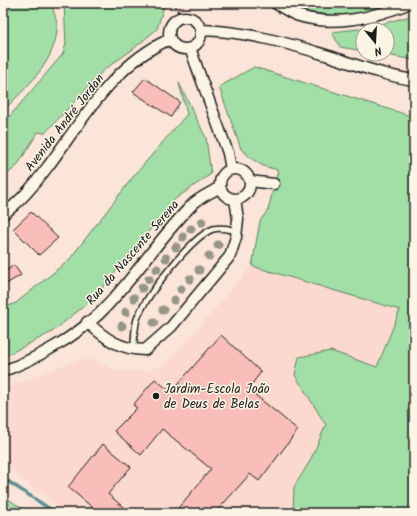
<svg xmlns="http://www.w3.org/2000/svg" width="417" height="516" font-family="Kalam,sans-serif">
<style>
.built{fill:#fbd9cf}
.green{fill:#a2dfa6;stroke:#5f7e61}
.lines{fill:none;stroke-linecap:round;stroke-linejoin:round}
.stream{stroke:#5f9093;stroke-width:3.5}
.building{fill:#fabeba;stroke:#1c1c1c}
.service-casing{stroke:#1c1c1c;stroke-width:8}
.minor-casing{stroke:#1c1c1c;stroke-width:13}
.path{stroke:#1c1c1c;stroke-width:2;stroke-dasharray:4 3;stroke-linecap:butt}
.service{stroke:#fcf5e5;stroke-width:5}
.minor{stroke:#fcf5e5;stroke-width:10}
.tree{fill:#969687}
.poi-dot{fill:#1c1c1c;stroke:#fcf5e5;stroke-width:1.5}
.labels{text-anchor:middle;dominant-baseline:central;stroke-width:3;stroke-linejoin:round;paint-order:stroke}
.street-label{font-size:13px;fill:#1c1c1c;stroke:#fcf5e5}
.poi-label{font-size:13px;fill:#1c1c1c;stroke:#fcf5e5;text-anchor:start}
</style>
<rect width="100%" height="100%" fill="#fbe4d8"/>
<filter id="ink" filterUnits="userSpaceOnUse"><feTurbulence type="fractalNoise" baseFrequency=".025" numOctaves="2"/><feDisplacementMap in="SourceGraphic" scale="8" xChannelSelector="R" yChannelSelector="G"/><feConvolveMatrix kernelMatrix="1 2 1 2 8 2 1 2 1" color-interpolation-filters="sRGB"/></filter>
<g filter="url(#ink)">
<path class="built" d="M 252,266 L 400,309 L 377,367 L 360,361 L 313,403 L 326,425 L 310,461 L 294,487 L 293,513 L 65,513 L 3,463 L 3,389 L 76,360 L 92,359 L 116,371 L 146,371 L 163,365 L 182,347 Z"/>
<path class="green" d="M 3,3 L 52,3 C 53,12 58,22 57,30 C 54,64 25,88 3,111 Z
M 64,3 L 165,3 L 157,29 L 132,50 L 105,69 L 45,133 L 38,132 L 17,166 L 3,178 L 3,124 L 63,54 L 66,44 Z
M 282,3 L 403,3 C 387,9 350,18 333,18 C 315,18 297,12 282,3 Z
M 414,15 L 414,60 L 381,54 L 387,54 L 387,30 L 363,30 L 363,51 L 340,47 L 332,32 L 367,28 Z
M 254,67 L 414,117 L 414,513 L 293,513 L 294,487 L 310,461 L 326,425 L 295,375 L 299,357 L 331,351 L 377,367 L 400,310 L 252,266 L 260,221 L 268,210 L 278,170 L 263,166 L 252,159 L 241,149 L 219,87 Z
M 179,83 L 206,138 L 211,174 L 175,199 L 94,298 L 52,332 L 3,357 L 3,308 L 16,303 L 69,260 L 133,177 L 187,114 Z
M 3,495 L 28,513 L 3,513 Z"/>
<g class="lines">
<path class="stream" d="M 3,478 L 56,513"/>
</g>
<path class="building" d="M 145,78 L 180,102 L 171,117 L 133,92 Z
M 31,212 L 58,238 L 39,255 L 13,229 Z
M 14,265 L 21,275 L 3,286 L 3,273 Z
M 221,335 L 261,372 L 248,389 L 298,430 L 259,481 L 250,474 L 215,513 L 209,513 L 203,509 L 199,513 L 174,513 L 211,469 L 162,429 L 141,455 L 114,431 L 137,408 L 133,405 L 155,379 L 171,392 Z
M 103,444 L 131,467 L 108,494 L 130,513 L 99,513 L 68,487 Z"/>
<g class="lines">
<g class="service-casing">
<path id="service" d="M 134,350 C 134,340 134,329 137,319 C 145,297 191,237 213,229 C 221,227 229,229 237,231"/>
</g>
<g class="minor-casing">
<path id="minor" d="M 275,3 C 282,7 289,12 296,15 C 335,28 374,17 411,3
M169 33a16 16 0 1 1 32 0a16 16 0 1 1-32 0Z
M 201,30 C 244,31 288,43 329,56 C 357,65 385,76 414,80
M 190,48 L 228,153 L 231,169
M220 184a15 15 0 1 1 30 0a15 15 0 1 1-30 0Z
M 250,181 L 274,184
M 3,214 C 21,202 36,182 49,165 C 84,118 114,64 170,39
M 87,322 C 106,339 119,349 145,350 L 171,327 L 230,256 L 236,237 L 238,219 L 235,199
M 3,371 C 34,360 75,337 99,314 C 134,280 159,237 194,203 C 201,197 212,192 220,187"/>
</g>
<path class="path" d="M 175,3 L 180,17"/>
<use href="#service" class="service"/>
<use href="#minor" class="minor"/>
</g>
<g class="tree">
<circle cx="202" cy="222" r="4.5"/>
<circle cx="191" cy="229" r="4.5"/>
<circle cx="183" cy="237" r="4.5"/>
<circle cx="218" cy="245" r="4.5"/>
<circle cx="176" cy="247" r="4.5"/>
<circle cx="209" cy="256" r="4.5"/>
<circle cx="166" cy="258" r="4.5"/>
<circle cx="157" cy="269" r="4.5"/>
<circle cx="199" cy="270" r="4.5"/>
<circle cx="149" cy="279" r="4.5"/>
<circle cx="190" cy="279" r="4.5"/>
<circle cx="142" cy="288" r="4.5"/>
<circle cx="181" cy="289" r="4.5"/>
<circle cx="134" cy="298" r="4.5"/>
<circle cx="174" cy="300" r="4.5"/>
<circle cx="163" cy="310" r="4.5"/>
<circle cx="126" cy="312" r="4.5"/>
<circle cx="154" cy="323" r="4.5"/>
<circle cx="122" cy="326" r="4.5"/>
</g>
</g>
<circle class="poi-dot" cx="156" cy="396" r="4"/>
<g class="labels">
<g class="street-label">
<text transform="translate(65 123) rotate(-52)">Avenida André Jordan</text>
<text transform="translate(133 253) rotate(-49)">Rua da Nascente Serena</text>
</g>
<g class="poi-label">
<text x="164" y="389">Jardim-Escola João<tspan x="164" dy="15">de Deus de Belas</tspan></text>
</g>
</g>
<rect width="417" height="516" fill="none" stroke="#fcf5e5" stroke-width="16"/>
<rect x="8" y="8" width="401" height="500" fill="none" stroke="#1c1c1c" stroke-width="1.5" filter="url(#ink)"/>
<g transform="translate(375 42) rotate(162)"><circle r="19" fill="#fcf5e5" stroke="#a29e95"/>
<path d="M0-3L7 15L0 10L-7 15Z" fill="#1c1c1c"/>
<text y="-6" font-size="11" font-weight="bold" text-anchor="middle" fill="#1c1c1c">N</text>
</g>
</svg>
